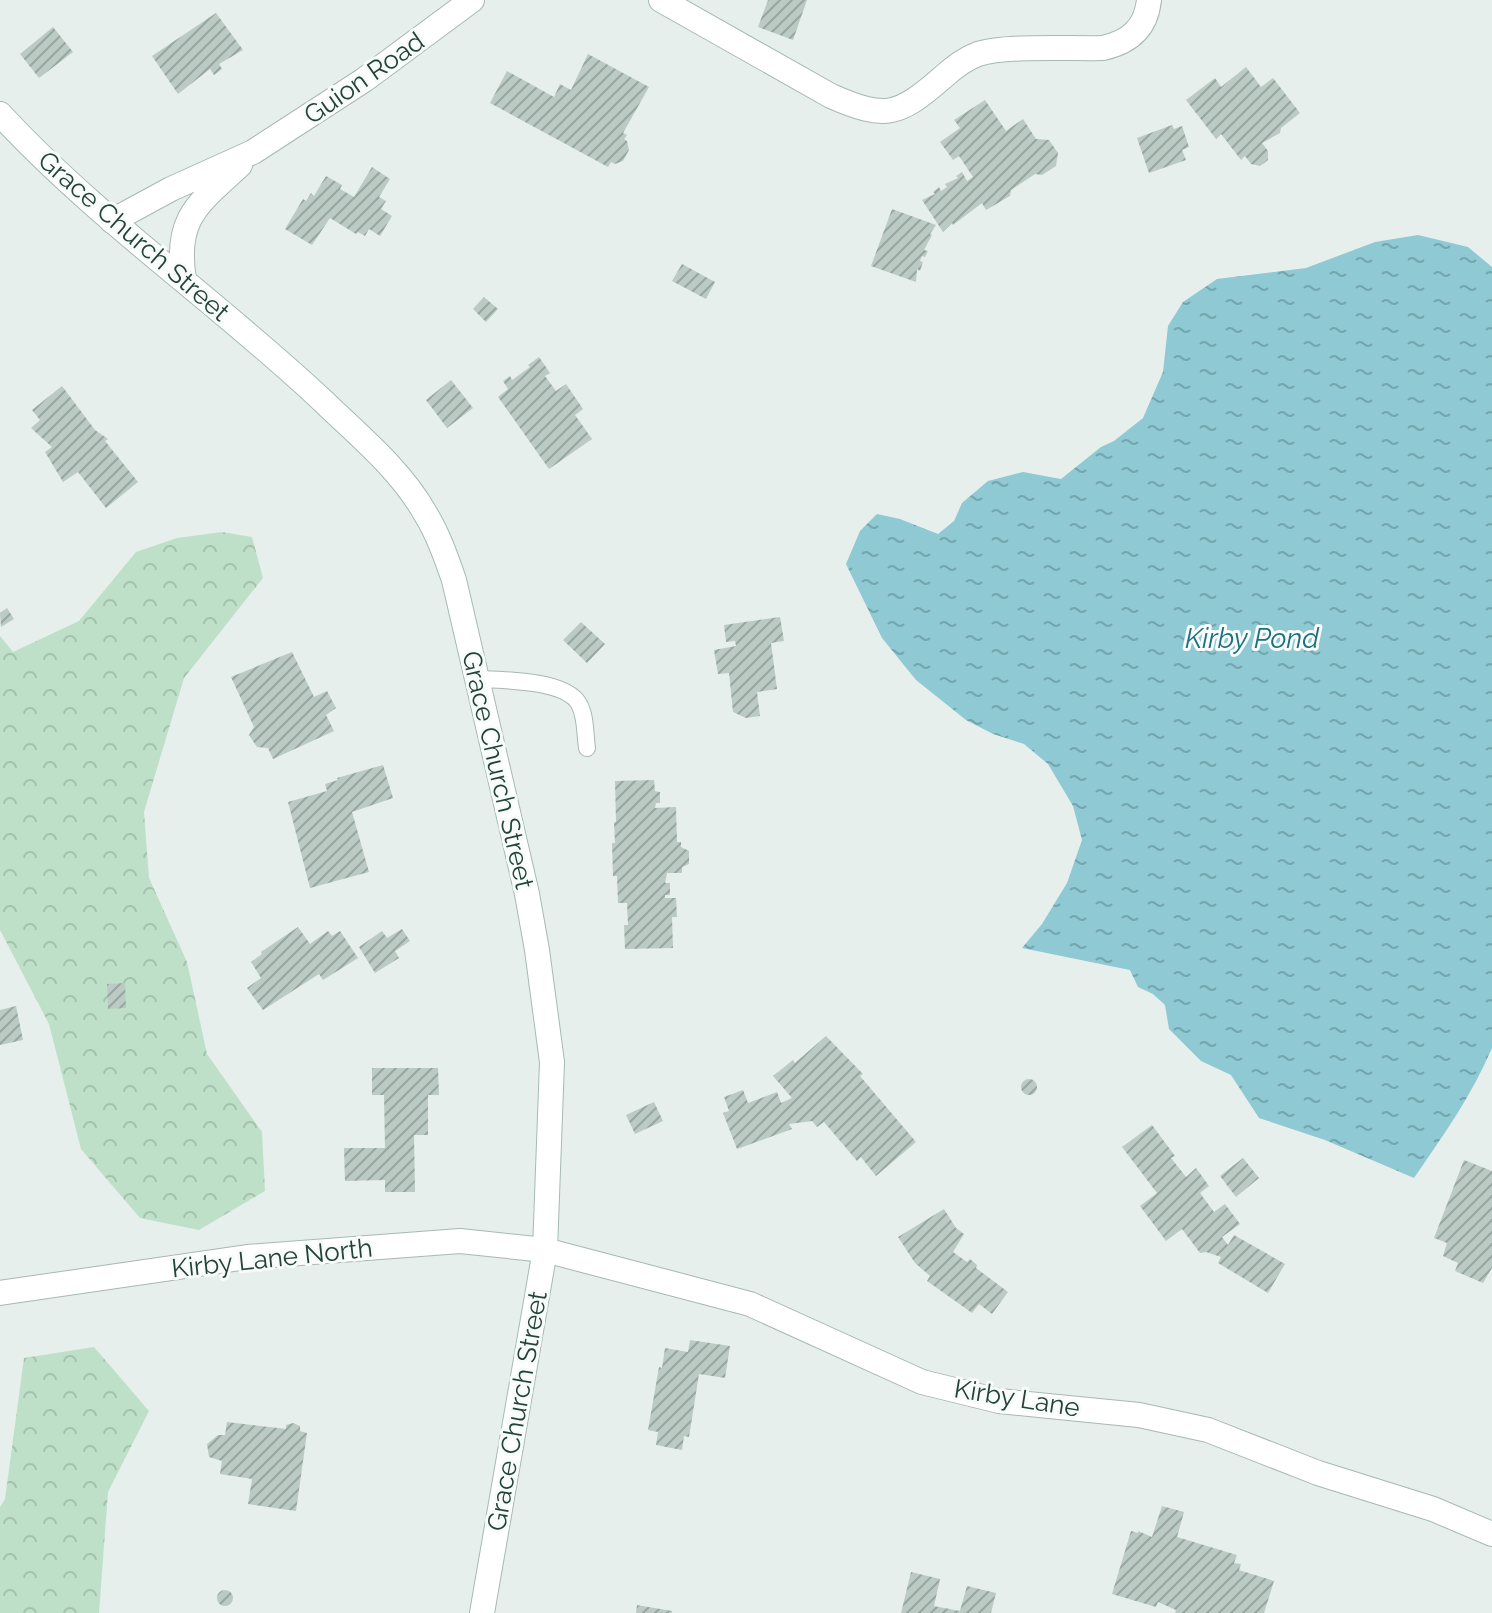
<svg xmlns="http://www.w3.org/2000/svg" width="1492" height="1613" font-family="Raleway,sans-serif">
<style>
.forest{fill:url(#forest-crowns)}
.water{fill:url(#water-ripples)}
.building{fill:url(#building-hatch)}
.lines{fill:none;stroke-linecap:round;stroke-linejoin:round}
.lane-casing{stroke:#a8b8b2;stroke-width:18}
.street-casing{stroke:#a8b8b2;stroke-width:26}
.secondary-casing{stroke:#a4bbb3;stroke-width:26}
.lane{stroke:#fff;stroke-width:16}
.street{stroke:#fff;stroke-width:24}
.secondary{stroke:#fff;stroke-width:24}
.labels{text-anchor:middle;dominant-baseline:central;stroke-width:6;stroke-linejoin:round;paint-order:stroke}
.street-label{font-size:26px;fill:#24423a;stroke:#f7fbf9}
.water-label{font-size:28px;font-style:italic;fill:#1c6f80;stroke:#f7fbf9}
</style>
<defs>
<pattern id="forest-crowns" width="20" height="18" patternUnits="userSpaceOnUse" patternTransform="scale(2)"><rect width="20" height="18" fill="#bfe0c8"/><path d="M2 6a3 3 0 1 1 6 0M12 15a3 3 0 1 1 6 0" fill="none" stroke="#a4c1ad"/></pattern>
<pattern id="water-ripples" width="26" height="14" patternUnits="userSpaceOnUse" patternTransform="scale(2)"><rect width="26" height="14" fill="#8ec9d4"/><path d="M2 4q2-2 4 0t4 0M15 11q2-2 4 0t4 0" fill="none" stroke="#74a5ad"/></pattern>
<pattern id="building-hatch" width="6" height="6" patternUnits="userSpaceOnUse" patternTransform="scale(2)"><rect width="6" height="6" fill="#bbcac4"/><path d="M-1 1l2-2M0 6l6-6M5 7l2-2" fill="none" stroke="#98a6a0"/></pattern>
</defs>
<rect width="100%" height="100%" fill="#e6efeb"/>
<path class="forest" d="M 222,532 L 252,537 L 263,578 L 184,678 L 144,812 L 149,878 L 187,962 L 207,1054 L 262,1132 L 265,1191 L 199,1230 L 140,1218 L 81,1149 L 49,1024 L 0,930 L 0,636 L 13,652 L 79,621 L 136,552 L 177,538 Z
M 94,1347 L 149,1411 L 108,1492 L 99,1613 L 0,1613 L 0,1507 L 5,1499 L 24,1358 Z"/>
<path class="water" d="M 1418,235 L 1468,247 L 1492,267 L 1492,1048 C 1472,1095 1443,1136 1414,1178 L 1325,1140 L 1259,1118 L 1231,1075 L 1201,1061 L 1169,1029 L 1165,1005 L 1153,994 L 1138,987 L 1130,970 L 1022,948 L 1042,924 L 1067,883 L 1082,840 L 1073,806 L 1048,764 L 1024,744 L 993,734 L 966,720 L 916,680 L 882,638 L 846,564 L 860,531 L 877,514 L 900,519 L 938,534 L 954,521 L 962,503 L 988,481 L 1023,472 L 1061,479 L 1101,447 L 1114,441 L 1143,418 L 1163,372 L 1168,326 L 1183,302 L 1217,279 L 1306,268 L 1375,242 Z"/>
<path class="building" d="M 768,0 L 807,0 L 793,40 L 758,27 Z
M 216,13 L 243,50 L 219,64 L 222,69 L 214,75 L 210,69 L 178,94 L 152,56 Z
M 53,27 L 73,52 L 39,78 L 20,54 Z
M 588,54 L 649,87 L 623,133 L 627,135 L 624,139 L 627,141 L 629,150 L 623,161 L 615,164 L 611,162 L 608,167 L 490,103 L 507,71 L 554,97 L 560,84 L 571,90 Z
M 1246,67 L 1261,87 L 1273,78 L 1300,113 L 1281,128 L 1280,133 L 1262,143 L 1268,151 L 1268,160 L 1260,166 L 1251,164 L 1245,156 L 1241,160 L 1221,134 L 1216,139 L 1186,100 L 1215,78 L 1221,87 Z
M 985,100 L 1006,131 L 1023,119 L 1036,139 L 1049,140 L 1058,153 L 1056,166 L 1042,175 L 1035,174 L 1011,190 L 1010,196 L 986,210 L 982,203 L 953,225 L 952,223 L 943,232 L 922,200 L 935,194 L 933,192 L 939,187 L 941,191 L 947,187 L 945,184 L 958,178 L 956,176 L 962,172 L 967,181 L 973,177 L 959,156 L 953,160 L 940,142 L 960,128 L 954,120 Z
M 1172,125 L 1174,129 L 1182,126 L 1189,147 L 1182,150 L 1186,160 L 1149,173 L 1137,138 Z
M 372,167 L 390,179 L 379,197 L 386,201 L 381,209 L 392,216 L 380,236 L 369,229 L 365,236 L 358,232 L 356,234 L 330,218 L 312,245 L 285,229 L 303,199 L 306,201 L 311,193 L 314,196 L 326,176 L 342,185 L 340,189 L 354,197 Z
M 892,209 L 936,225 L 930,234 L 932,235 L 924,250 L 928,251 L 925,257 L 922,256 L 920,261 L 923,262 L 920,271 L 917,269 L 916,282 L 871,266 Z
M 682,264 L 715,282 L 706,299 L 672,281 Z
M 484,297 L 498,309 L 486,322 L 473,309 Z
M 539,357 L 550,373 L 545,376 L 556,391 L 566,384 L 583,409 L 575,415 L 592,439 L 549,469 L 498,397 L 508,389 L 503,381 L 510,376 L 512,380 L 530,367 L 528,365 Z
M 451,380 L 473,408 L 447,428 L 426,400 Z
M 62,386 L 95,430 L 108,439 L 105,441 L 138,482 L 106,508 L 78,472 L 63,482 L 45,452 L 52,447 L 31,428 L 40,420 L 32,410 Z
M 7,608 L 14,619 L 1,627 L 0,613 Z
M 780,617 L 784,641 L 771,643 L 777,689 L 757,692 L 760,716 L 746,718 L 733,712 L 729,673 L 718,674 L 714,650 L 736,646 L 735,641 L 726,642 L 724,625 Z
M 581,622 L 605,644 L 587,663 L 563,640 Z
M 292,652 L 314,697 L 327,691 L 336,708 L 326,715 L 334,731 L 273,759 L 268,748 L 257,747 L 249,735 L 254,727 L 231,677 Z
M 383,765 L 393,798 L 352,812 L 369,872 L 310,888 L 288,802 L 327,791 L 325,784 L 338,780 L 337,778 Z
M 654,780 L 655,791 L 660,792 L 660,803 L 656,803 L 655,808 L 676,807 L 677,842 L 681,842 L 681,847 L 689,851 L 689,864 L 682,867 L 682,873 L 667,873 L 665,883 L 670,883 L 670,895 L 665,895 L 665,898 L 676,898 L 677,917 L 672,917 L 673,948 L 625,949 L 624,925 L 628,925 L 627,903 L 618,903 L 617,876 L 613,876 L 612,843 L 615,843 L 614,822 L 616,822 L 615,781 Z
M 298,927 L 310,944 L 328,931 L 332,936 L 340,931 L 358,958 L 323,980 L 319,974 L 263,1010 L 247,988 L 261,978 L 251,962 L 262,954 L 261,952 Z
M 402,929 L 410,941 L 395,951 L 399,958 L 375,973 L 359,947 L 382,931 L 387,938 Z
M 125,983 L 126,1008 L 108,1009 L 107,984 Z
M 16,1006 L 23,1040 L 0,1045 L 0,1010 Z
M 826,1036 L 863,1074 L 860,1076 L 916,1142 L 876,1176 L 861,1157 L 857,1161 L 824,1122 L 817,1127 L 812,1121 L 789,1124 L 792,1129 L 737,1149 L 723,1113 L 729,1111 L 724,1097 L 743,1090 L 748,1103 L 777,1092 L 781,1103 L 792,1098 L 773,1076 L 793,1060 L 795,1063 Z
M 372,1068 L 438,1068 L 439,1095 L 428,1095 L 428,1135 L 414,1135 L 415,1192 L 385,1192 L 385,1180 L 345,1181 L 344,1148 L 385,1148 L 384,1095 L 372,1095 Z
M1021 1087a8 8 0 1 1 16 0a8 8 0 1 1-16 0Z
M 654,1102 L 663,1121 L 635,1134 L 626,1115 Z
M 1152,1125 L 1175,1156 L 1171,1158 L 1186,1177 L 1196,1168 L 1209,1186 L 1200,1193 L 1214,1212 L 1225,1204 L 1240,1224 L 1222,1237 L 1228,1245 L 1234,1235 L 1285,1264 L 1268,1293 L 1218,1263 L 1221,1257 L 1206,1252 L 1200,1253 L 1182,1229 L 1166,1241 L 1140,1206 L 1157,1193 L 1122,1147 Z
M 1243,1158 L 1259,1178 L 1236,1197 L 1220,1176 Z
M 1464,1160 L 1492,1171 L 1492,1268 L 1483,1283 L 1455,1271 L 1458,1263 L 1443,1256 L 1447,1243 L 1434,1238 Z
M 944,1209 L 956,1228 L 964,1234 L 953,1252 L 967,1262 L 970,1259 L 977,1265 L 976,1268 L 1008,1292 L 992,1314 L 979,1304 L 972,1313 L 927,1281 L 930,1276 L 915,1263 L 898,1237 Z
M 690,1340 L 730,1346 L 725,1378 L 699,1374 L 689,1437 L 684,1436 L 682,1450 L 656,1445 L 658,1432 L 648,1430 L 659,1367 L 662,1368 L 665,1348 L 688,1352 Z
M 227,1422 L 286,1429 L 286,1425 L 293,1423 L 300,1426 L 300,1431 L 307,1433 L 296,1511 L 248,1504 L 252,1479 L 220,1474 L 222,1461 L 209,1457 L 207,1444 L 218,1435 L 225,1435 Z
M 1162,1506 L 1184,1512 L 1177,1537 L 1237,1555 L 1234,1563 L 1241,1564 L 1239,1570 L 1274,1581 L 1264,1613 L 1175,1613 L 1176,1610 L 1158,1602 L 1156,1607 L 1112,1594 L 1131,1531 L 1138,1533 L 1138,1531 L 1152,1537 Z
M 911,1572 L 940,1579 L 934,1606 L 960,1611 L 967,1586 L 996,1593 L 991,1613 L 901,1613 Z
M217 1598a8 8 0 1 1 16 0a8 8 0 1 1-16 0Z
M 637,1605 L 672,1611 L 672,1613 L 636,1613 Z"/>
<g class="lines">
<g class="lane-casing">
<path id="lane" d="M 478,679 C 503,680 566,680 579,704 C 586,716 585,735 587,748"/>
</g>
<g class="street-casing">
<path id="street" d="M 661,0 L 831,96 C 886,120 898,116 942,78 C 953,68 964,59 978,54 C 1006,45 1071,49 1103,48 C 1130,42 1146,28 1149,0
M 112,221 L 171,189 L 253,152 L 364,80 L 472,0
M 184,280 C 174,218 198,204 240,165
M 0,1293 L 247,1257 L 460,1241 L 545,1250 L 750,1304 L 922,1382 L 999,1401 L 1139,1415 L 1208,1430 L 1318,1473 L 1433,1509 L 1492,1534"/>
</g>
<g class="secondary-casing">
<path id="secondary" d="M 0,114 C 98,220 218,302 323,401 C 359,436 400,469 425,513 C 438,534 446,557 454,580 L 527,894 L 537,950 L 552,1062 L 545,1250 L 482,1613"/>
</g>
<use href="#lane" class="lane"/>
<use href="#street" class="street"/>
<use href="#secondary" class="secondary"/>
</g>
<g class="labels">
<g class="street-label">
<text transform="translate(364 78) rotate(-35)">Guion Road</text>
<text transform="translate(134 236) rotate(41)">Grace Church Street</text>
<text transform="translate(498 770) rotate(77)">Grace Church Street</text>
<text transform="translate(272 1258) rotate(-6)">Kirby Lane North</text>
<text transform="translate(1017 1398) rotate(9)">Kirby Lane</text>
<text transform="translate(517 1411) rotate(-80)">Grace Church Street</text>
</g>
<g class="water-label">
<text x="1252" y="638">Kirby Pond</text>
</g>
</g>
</svg>
